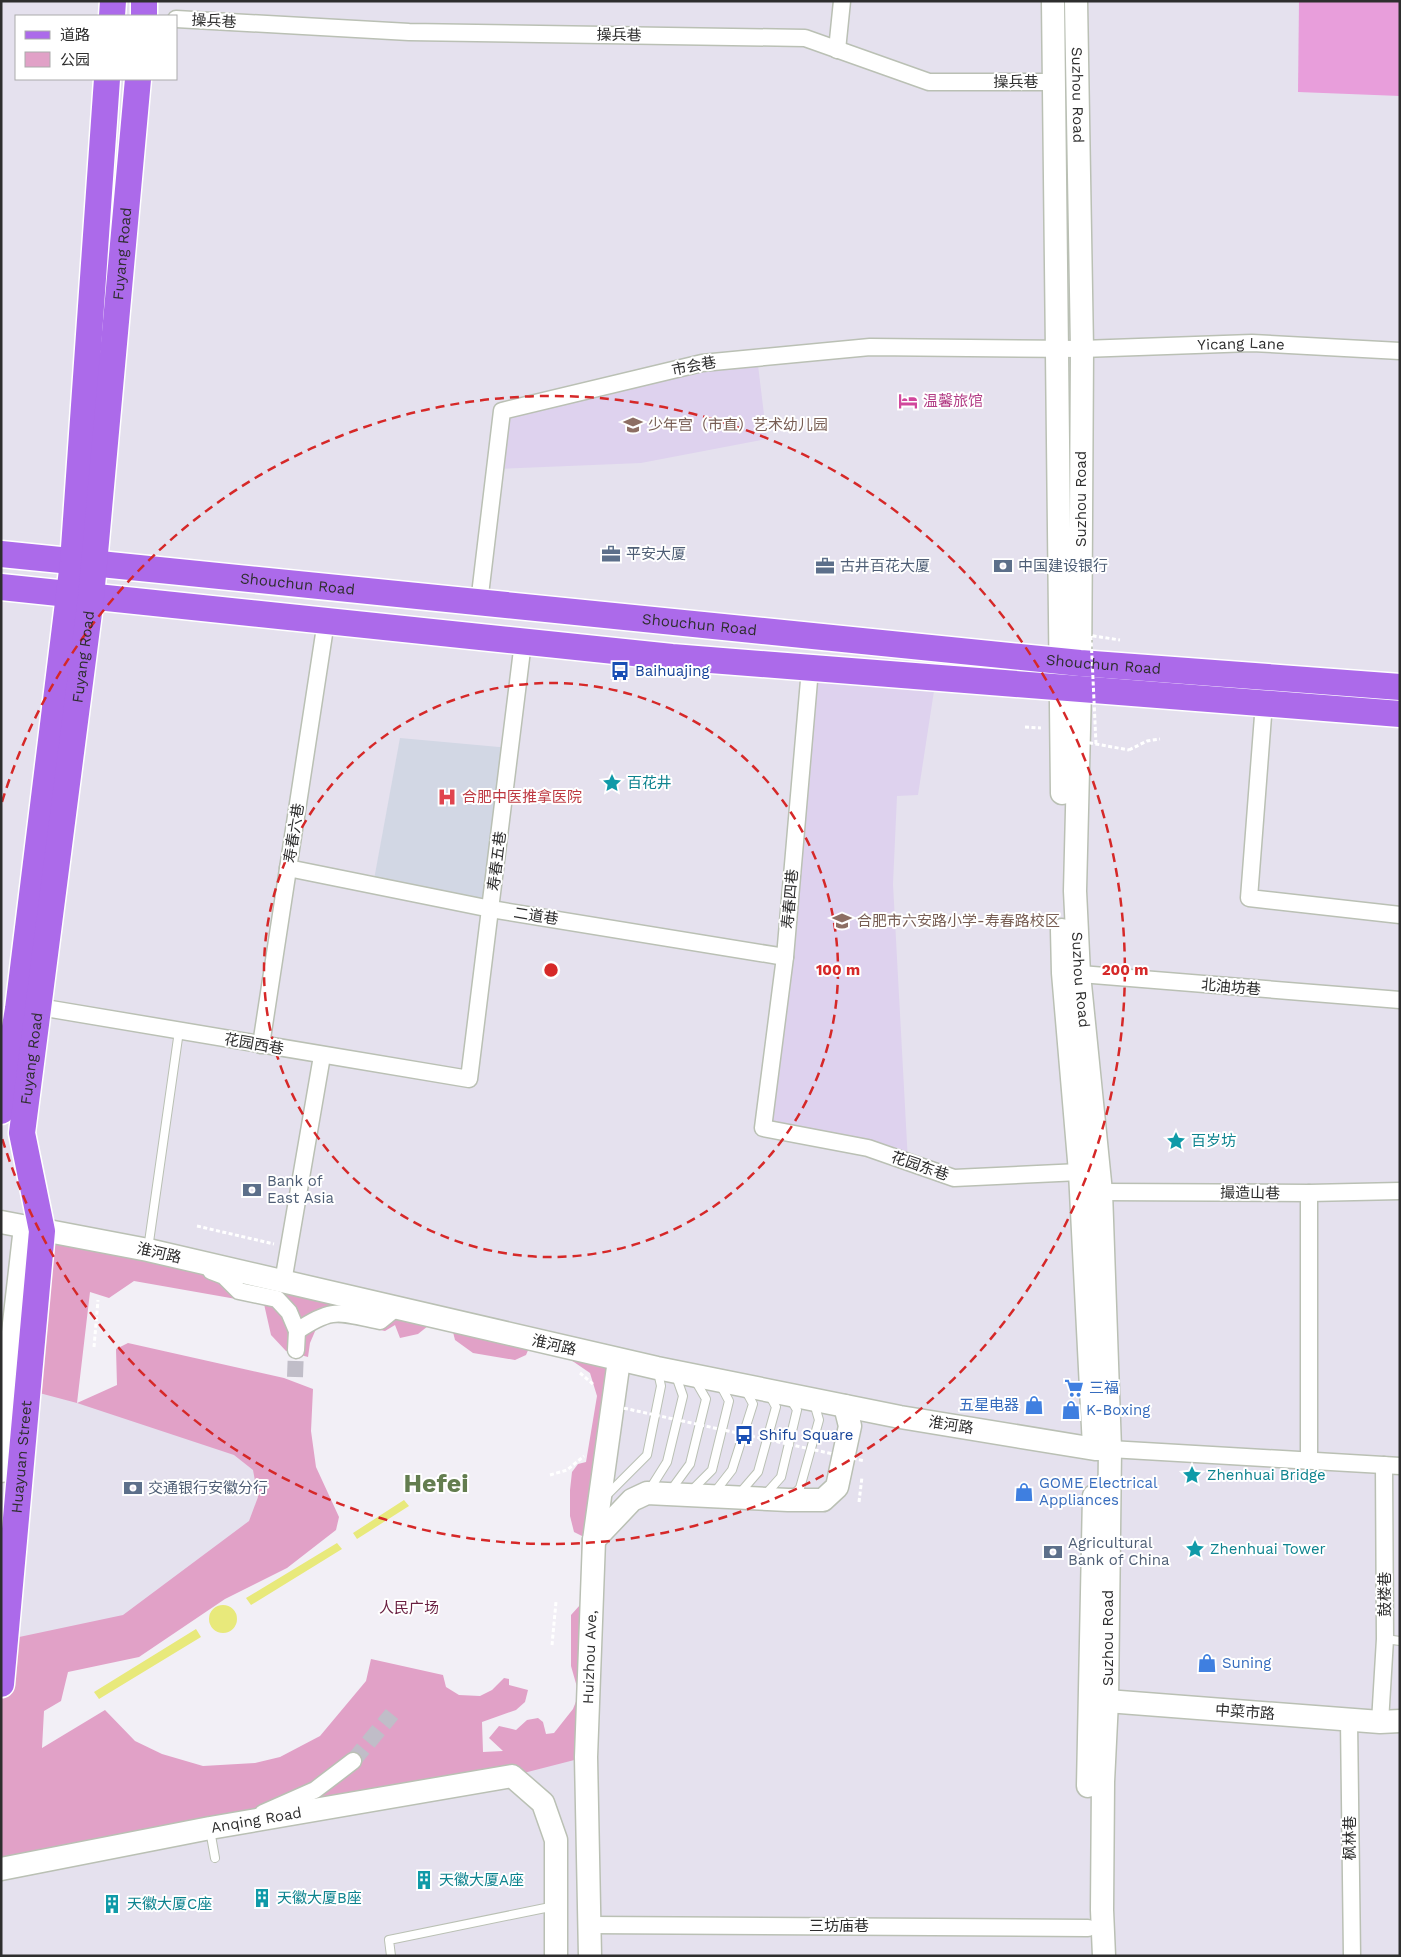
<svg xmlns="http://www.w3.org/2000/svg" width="1401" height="1957" font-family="'Work Sans','Noto Sans SC',sans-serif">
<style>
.education{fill:#ded2ee}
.medical{fill:#d2d7e4}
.green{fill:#e1a1c7}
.pitch{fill:#e89edb}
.plaza{fill:#f2eff6}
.water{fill:#e8e97b}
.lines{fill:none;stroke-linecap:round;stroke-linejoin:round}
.street-tunnel{stroke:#c0bdc8;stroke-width:16;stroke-dasharray:16 8;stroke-linecap:butt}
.lane-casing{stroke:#bac0b4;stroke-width:10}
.street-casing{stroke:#bac0b4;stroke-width:19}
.secondary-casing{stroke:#bac0b4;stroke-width:25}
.primary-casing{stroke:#fff;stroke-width:29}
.path{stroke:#fff;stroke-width:3;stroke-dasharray:4 2.5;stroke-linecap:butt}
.lane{stroke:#fff;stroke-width:8}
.street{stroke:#fff;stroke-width:16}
.secondary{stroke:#fff;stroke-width:22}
.primary{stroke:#ac6aea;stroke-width:26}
.path-bridge{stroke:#fff;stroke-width:3;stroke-dasharray:4 2.5;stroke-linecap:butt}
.ring{fill:none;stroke:#d62828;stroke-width:2.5;stroke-dasharray:9 6}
.labels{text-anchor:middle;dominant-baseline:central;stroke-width:4;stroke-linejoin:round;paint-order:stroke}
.street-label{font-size:15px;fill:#2e2e2e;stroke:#fff}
.hotel-label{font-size:15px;fill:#b23c85;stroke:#fff;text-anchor:start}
.education-label{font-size:15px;fill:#785e54;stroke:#fff;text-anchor:start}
.service-label{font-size:15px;fill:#4e5e75;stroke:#fff;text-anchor:start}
.transit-label{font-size:15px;fill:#164399;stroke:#fff;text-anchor:start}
.culture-label{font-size:15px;fill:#0d838f;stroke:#fff;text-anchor:start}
.health-label{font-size:15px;fill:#be3a42;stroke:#fff;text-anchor:start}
.shop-label{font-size:15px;fill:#366cbe;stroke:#fff;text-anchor:start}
.park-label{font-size:15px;fill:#691f41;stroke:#fff}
.town-label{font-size:25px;font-weight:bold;fill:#637d4f;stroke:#fff}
.centre{fill:#d62828;stroke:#fff;stroke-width:2.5}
.ring-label{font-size:15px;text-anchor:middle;font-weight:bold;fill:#d62828;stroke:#fff;stroke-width:4;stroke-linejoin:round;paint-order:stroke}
</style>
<rect width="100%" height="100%" fill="#e5e1ee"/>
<path class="education" d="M 757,357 L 767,439 L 641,463 L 495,469 L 502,411 Z
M 810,669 L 936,678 L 918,795 L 897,796 L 893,884 L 908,1162 L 763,1128 Z"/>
<path class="medical" d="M 400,738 L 510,748 L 491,909 L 373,885 Z"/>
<path class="green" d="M 42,1231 L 619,1360 L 586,1757 L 512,1776 L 1,1869 L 1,1684 L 5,1640 L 123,1615 L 249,1521 L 258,1497 L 253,1470 L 234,1455 L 77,1403 L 28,1390 Z"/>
<path class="pitch" d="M 1299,1 L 1400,1 L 1400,96 L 1298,92 Z"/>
<path class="plaza" d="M 134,1281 L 264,1304 L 271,1335 L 286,1351 L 308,1357 L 310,1343 L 316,1329 L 324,1322 L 337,1321 L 385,1331 L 395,1325 L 400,1338 L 418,1334 L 428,1326 L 452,1328 L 455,1340 L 473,1353 L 515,1360 L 526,1355 L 529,1348 L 571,1360 L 590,1373 L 597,1396 L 586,1462 L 578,1464 L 572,1472 L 570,1490 L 570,1516 L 574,1532 L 582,1536 L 580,1605 L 571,1615 L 571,1666 L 579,1694 L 573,1709 L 554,1733 L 546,1734 L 543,1722 L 538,1718 L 527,1720 L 516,1730 L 499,1726 L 489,1738 L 503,1751 L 483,1752 L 482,1722 L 516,1710 L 525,1702 L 528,1690 L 509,1685 L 509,1679 L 504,1678 L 492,1690 L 480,1696 L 459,1695 L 446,1687 L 443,1675 L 371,1659 L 366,1681 L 320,1736 L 280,1757 L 255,1763 L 203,1766 L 162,1754 L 135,1741 L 105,1710 L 42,1748 L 44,1711 L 61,1701 L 68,1672 L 139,1657 L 225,1599 L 287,1568 L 336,1530 L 339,1517 L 316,1467 L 311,1431 L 313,1389 L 284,1378 L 128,1343 L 116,1349 L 117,1385 L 77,1403 L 90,1292 L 109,1298 Z"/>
<path class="water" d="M 404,1500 L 409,1506 L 357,1539 L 353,1533 Z
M 337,1543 L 342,1549 L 251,1605 L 246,1598 Z
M209 1619a14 14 0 1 1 28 0a14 14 0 1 1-28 0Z
M 196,1629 L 201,1637 L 99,1699 L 94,1692 Z"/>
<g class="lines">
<path class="street-tunnel" d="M 295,1377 L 296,1350
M 353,1761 L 392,1714"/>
<g class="lane-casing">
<path id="lane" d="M 148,1249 L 179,1031
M 650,1489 L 667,1462 L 683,1396 L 676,1376
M 671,1490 L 690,1464 L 706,1399 L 695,1380
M 690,1492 L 712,1470 L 729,1401 L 721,1386
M 714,1493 L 732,1470 L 753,1404 L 746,1391
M 739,1494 L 758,1472 L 776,1407 L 769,1394
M 793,1495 L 800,1488 L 819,1420 L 814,1403
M 764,1496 L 781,1477 L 797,1410 L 791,1400
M 605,1497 L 647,1455 L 661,1386 L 658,1372
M 1385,1639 L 1400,1641
M 210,1830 L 215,1858
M 391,1956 L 389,1940 L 555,1906"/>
</g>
<g class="street-casing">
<g id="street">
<path d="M 176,19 L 409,32 L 805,38 L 929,82 L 1054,82"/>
<path d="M 837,50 L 842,1"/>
<path id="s1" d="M 479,603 L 502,411 L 702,363 L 870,347 L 1082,349 L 1252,343 L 1400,351"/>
<path d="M 810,669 L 785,957 L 763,1128 L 868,1148 L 954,1178 L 1080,1172"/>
<path d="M 1264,703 L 1249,898 L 1400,915"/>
<path d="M 288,868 L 491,909 L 785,957"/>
<path d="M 1068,973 L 1400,1000"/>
<path d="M 39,1007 L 469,1079 L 523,642"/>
<path d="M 261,1045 L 326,621"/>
<path d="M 1101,1192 L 1309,1193 L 1400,1191"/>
<path d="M 211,1271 L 224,1276 L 239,1291 L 277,1299 L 289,1312 L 297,1331 L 296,1350"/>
<path d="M 283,1282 L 322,1056"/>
<path d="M 297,1331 C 334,1306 339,1313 380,1321 L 396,1308"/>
<path d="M 1110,1449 L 1400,1466"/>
<path d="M 1309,1460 L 1309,1193"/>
<path d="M 1349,1720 L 1352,1956"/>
<path d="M 1380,1722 L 1385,1639 L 1384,1465"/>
<path d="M 263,1813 L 315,1790 L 353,1761"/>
<path d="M 589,1925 L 1088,1928"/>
</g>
</g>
<g class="secondary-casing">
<g id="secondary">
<path d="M 1053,1 L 1062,793"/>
<path id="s2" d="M 1076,1 L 1082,349 L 1080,689 L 1075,891 L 1079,974 L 1101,1192 L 1110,1449 L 1107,1701 L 1103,1782 L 1102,1910 L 1104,1956"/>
<path d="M 1062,930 L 1063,973 L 1080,1172 L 1094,1447"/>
<path d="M 1,1222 L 148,1250 L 657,1368 L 900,1417 L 1095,1449 L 1109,1449"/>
<path d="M 1,1471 L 11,1350 L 25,1227"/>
<path d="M 594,1540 L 632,1500 L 647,1493 L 788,1500 L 823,1500 L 837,1487 L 850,1426 L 845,1406"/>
<path d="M 1094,1700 L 1380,1722 L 1400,1721"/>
<path d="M 1088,1786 L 1094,1496"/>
<path id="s3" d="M 1,1869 L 210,1828 L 512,1776 L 543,1803 L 556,1840 L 556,1956"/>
<path id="s4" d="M 590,1956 L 586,1757 L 594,1540 L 619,1360"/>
</g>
</g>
<g class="primary-casing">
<g id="primary">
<path d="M 112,16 L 113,1"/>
<path d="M 144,16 L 144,1"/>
<path id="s5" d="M 1,554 L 1080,663 L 1400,687"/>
<path d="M 1,587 L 672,657 L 1400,714"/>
<path d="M 1,1111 L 18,1009 L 73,562 L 107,79"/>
<path id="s6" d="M 1,1684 L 42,1231 L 22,1133 L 91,597 L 138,79"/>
</g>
</g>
<path class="path" d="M 1025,727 L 1041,728
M 1129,750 L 1147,741 L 1160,739
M 197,1226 L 274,1244
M 94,1347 L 98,1300
M 580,1373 L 594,1385
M 550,1475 L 567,1470 L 584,1456
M 859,1502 L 862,1477
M 552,1645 L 556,1602"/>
<use href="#lane" class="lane"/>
<use href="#street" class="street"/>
<use href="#secondary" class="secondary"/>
<use href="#primary" class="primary"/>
<path class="path-bridge" d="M 1054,630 L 1120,640
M 1091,636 L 1096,744
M 1057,737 L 1129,750
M 605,1404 L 865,1461"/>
</g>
<g class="ring">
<circle cx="551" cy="970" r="287"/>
<path d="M2 802A574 574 0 1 1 2 1138"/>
</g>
<defs>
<g id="hotel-bare" transform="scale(1.5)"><path d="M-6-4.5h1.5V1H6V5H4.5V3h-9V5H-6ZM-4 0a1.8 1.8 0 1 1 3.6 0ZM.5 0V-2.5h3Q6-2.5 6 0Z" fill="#d1479c" stroke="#fff" stroke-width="2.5" paint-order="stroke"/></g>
<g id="school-bare" transform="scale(1.5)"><path d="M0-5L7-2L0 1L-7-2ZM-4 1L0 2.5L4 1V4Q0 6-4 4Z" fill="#8d6e63" stroke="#fff" stroke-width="2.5" paint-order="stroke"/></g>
<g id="office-bare" transform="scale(1.5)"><path d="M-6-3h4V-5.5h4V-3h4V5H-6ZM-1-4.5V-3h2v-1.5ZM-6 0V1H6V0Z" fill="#5c6f8a" stroke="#fff" stroke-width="2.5" paint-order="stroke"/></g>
<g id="bank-bare" transform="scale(1.5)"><path d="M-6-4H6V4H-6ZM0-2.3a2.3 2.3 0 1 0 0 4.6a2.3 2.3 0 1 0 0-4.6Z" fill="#5c6f8a" stroke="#fff" stroke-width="2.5" paint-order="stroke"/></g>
<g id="bus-bare" transform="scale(1.5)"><path d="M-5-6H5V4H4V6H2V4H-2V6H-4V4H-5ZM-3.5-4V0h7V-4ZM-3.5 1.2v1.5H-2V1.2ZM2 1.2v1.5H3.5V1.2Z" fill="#1a4fb4" stroke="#fff" stroke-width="2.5" paint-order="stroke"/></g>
<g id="sight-bare" transform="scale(1.5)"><path d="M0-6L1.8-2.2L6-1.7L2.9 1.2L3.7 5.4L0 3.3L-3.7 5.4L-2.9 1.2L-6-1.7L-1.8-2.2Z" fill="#0f9aa8" stroke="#fff" stroke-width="2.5" paint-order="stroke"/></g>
<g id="hospital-bare" transform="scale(1.5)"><path d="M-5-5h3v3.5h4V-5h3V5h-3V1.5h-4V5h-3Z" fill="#e0444e" stroke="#fff" stroke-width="2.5" paint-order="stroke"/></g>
<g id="supermarket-bare" transform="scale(1.5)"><path d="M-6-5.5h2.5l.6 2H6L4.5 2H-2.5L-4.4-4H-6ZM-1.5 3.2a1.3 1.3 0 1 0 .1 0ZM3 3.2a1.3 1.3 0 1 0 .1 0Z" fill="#3f7fe0" stroke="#fff" stroke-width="2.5" paint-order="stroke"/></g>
<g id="shop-bare" transform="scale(1.5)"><path d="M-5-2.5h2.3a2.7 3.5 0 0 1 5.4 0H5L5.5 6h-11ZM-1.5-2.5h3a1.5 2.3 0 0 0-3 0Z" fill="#3f7fe0" stroke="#fff" stroke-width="2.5" paint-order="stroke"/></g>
<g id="building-bare" transform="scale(1.5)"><path d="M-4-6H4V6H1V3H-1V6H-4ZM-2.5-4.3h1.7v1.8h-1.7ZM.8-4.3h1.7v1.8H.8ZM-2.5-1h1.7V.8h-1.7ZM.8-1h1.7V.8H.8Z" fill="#0f9aa8" stroke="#fff" stroke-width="2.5" paint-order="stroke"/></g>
</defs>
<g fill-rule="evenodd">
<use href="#hotel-bare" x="908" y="401"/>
<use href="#school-bare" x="633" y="425"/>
<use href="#office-bare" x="611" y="554"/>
<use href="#office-bare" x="825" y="566"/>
<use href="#bank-bare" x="1003" y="566"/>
<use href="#bus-bare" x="620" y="671"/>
<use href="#sight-bare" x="612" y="783"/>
<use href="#hospital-bare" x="447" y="797"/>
<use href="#school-bare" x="842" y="921"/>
<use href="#sight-bare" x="1176" y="1141"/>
<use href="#bank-bare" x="252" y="1190"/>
<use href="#supermarket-bare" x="1074" y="1388"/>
<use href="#shop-bare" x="1034" y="1405"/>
<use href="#shop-bare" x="1071" y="1410"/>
<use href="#bus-bare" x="744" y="1435"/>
<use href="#sight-bare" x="1192" y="1475"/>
<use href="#bank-bare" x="133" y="1488"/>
<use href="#shop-bare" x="1024" y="1492"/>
<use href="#sight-bare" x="1195" y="1549"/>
<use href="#bank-bare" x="1053" y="1552"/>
<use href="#shop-bare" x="1207" y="1663"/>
<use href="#building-bare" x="424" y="1880"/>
<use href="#building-bare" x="262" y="1898"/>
<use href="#building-bare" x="112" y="1904"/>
</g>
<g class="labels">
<g class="street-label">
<text transform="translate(214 21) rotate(3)">操兵巷</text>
<text transform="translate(619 35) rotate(1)">操兵巷</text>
<text x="1016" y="82">操兵巷</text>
<text stroke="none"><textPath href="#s2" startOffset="94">Suzhou Road</textPath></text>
<text stroke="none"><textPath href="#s6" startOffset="1440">Fuyang Road</textPath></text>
<text stroke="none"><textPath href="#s1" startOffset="939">Yicang Lane</textPath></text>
<text transform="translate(694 366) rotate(-11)">市会巷</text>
<text transform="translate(1081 499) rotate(-90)">Suzhou Road</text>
<text stroke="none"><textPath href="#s5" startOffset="298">Shouchun Road</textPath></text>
<text stroke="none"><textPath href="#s5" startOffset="702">Shouchun Road</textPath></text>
<text stroke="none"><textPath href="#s6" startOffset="1035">Fuyang Road</textPath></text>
<text stroke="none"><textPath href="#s5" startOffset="1108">Shouchun Road</textPath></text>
<text transform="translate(294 833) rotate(-81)">寿春六巷</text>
<text transform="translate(497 861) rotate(-83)">寿春五巷</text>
<text transform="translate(790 899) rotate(-85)">寿春四巷</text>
<text transform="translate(536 916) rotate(9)">二道巷</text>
<text stroke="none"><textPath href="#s2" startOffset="979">Suzhou Road</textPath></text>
<text transform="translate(1231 987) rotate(5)">北油坊巷</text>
<text transform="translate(254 1044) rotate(10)">花园西巷</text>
<text stroke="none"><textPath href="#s6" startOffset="630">Fuyang Road</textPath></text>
<text transform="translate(920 1166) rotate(19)">花园东巷</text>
<text transform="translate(1250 1193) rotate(1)">撮造山巷</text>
<text transform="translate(159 1253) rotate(13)">淮河路</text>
<text transform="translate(554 1345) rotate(13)">淮河路</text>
<text transform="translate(951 1425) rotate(9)">淮河路</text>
<text stroke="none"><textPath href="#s6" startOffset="228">Huayuan Street</textPath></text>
<text transform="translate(1385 1594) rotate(-90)">鼓楼巷</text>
<text transform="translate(1108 1638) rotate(-90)">Suzhou Road</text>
<text stroke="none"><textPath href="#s4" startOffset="299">Huizhou Ave,</textPath></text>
<text transform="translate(1245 1712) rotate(4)">中菜市路</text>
<text stroke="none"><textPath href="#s3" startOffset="260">Anqing Road</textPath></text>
<text transform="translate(1350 1838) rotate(-90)">枫林巷</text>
<text x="839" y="1926">三坊庙巷</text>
</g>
<g class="hotel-label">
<text x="923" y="401">温馨旅馆</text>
</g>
<g class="education-label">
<text x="648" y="425">少年宫（市直）艺术幼儿园</text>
<text x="857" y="921">合肥市六安路小学-寿春路校区</text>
</g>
<g class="service-label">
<text x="626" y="554">平安大厦</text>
<text x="840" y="566">古井百花大厦</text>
<text x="1018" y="566">中国建设银行</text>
<text x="267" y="1181">Bank of<tspan x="267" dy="17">East Asia</tspan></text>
<text x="148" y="1488">交通银行安徽分行</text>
<text x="1068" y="1543">Agricultural<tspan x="1068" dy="17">Bank of China</tspan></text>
</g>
<g class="transit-label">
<text x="635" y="671">Baihuajing</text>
<text x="759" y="1435">Shifu Square</text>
</g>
<g class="culture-label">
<text x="627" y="783">百花井</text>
<text x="1191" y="1141">百岁坊</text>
<text x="1207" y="1475">Zhenhuai Bridge</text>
<text x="1210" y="1549">Zhenhuai Tower</text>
<text x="439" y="1880">天徽大厦A座</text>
<text x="277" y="1898">天徽大厦B座</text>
<text x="127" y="1904">天徽大厦C座</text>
</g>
<g class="health-label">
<text x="462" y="797">合肥中医推拿医院</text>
</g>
<g class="shop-label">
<text x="1089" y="1388">三福</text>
<text x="1019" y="1405" text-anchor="end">五星电器</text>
<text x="1086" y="1410">K-Boxing</text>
<text x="1039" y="1483">GOME Electrical<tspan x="1039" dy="17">Appliances</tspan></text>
<text x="1222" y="1663">Suning</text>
</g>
<g class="park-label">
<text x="409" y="1608">人民广场</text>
</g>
<g class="town-label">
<text x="436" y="1483">Hefei</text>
</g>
</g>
<circle cx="551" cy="970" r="8" class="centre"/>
<g class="ring-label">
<text x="838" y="975">100 m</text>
<text x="1125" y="975">200 m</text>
</g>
<rect width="1401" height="1957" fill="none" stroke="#2e2e2e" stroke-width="5"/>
<rect x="15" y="15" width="162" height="65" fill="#ffffff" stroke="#ababab"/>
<rect x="25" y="31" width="25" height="8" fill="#ac6aea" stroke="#ababab"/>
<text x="60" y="40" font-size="15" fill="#2e2e2e">道路</text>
<rect x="25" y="52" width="25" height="15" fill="#e1a1c7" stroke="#ababab"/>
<text x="60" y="65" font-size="15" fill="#2e2e2e">公园</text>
</svg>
